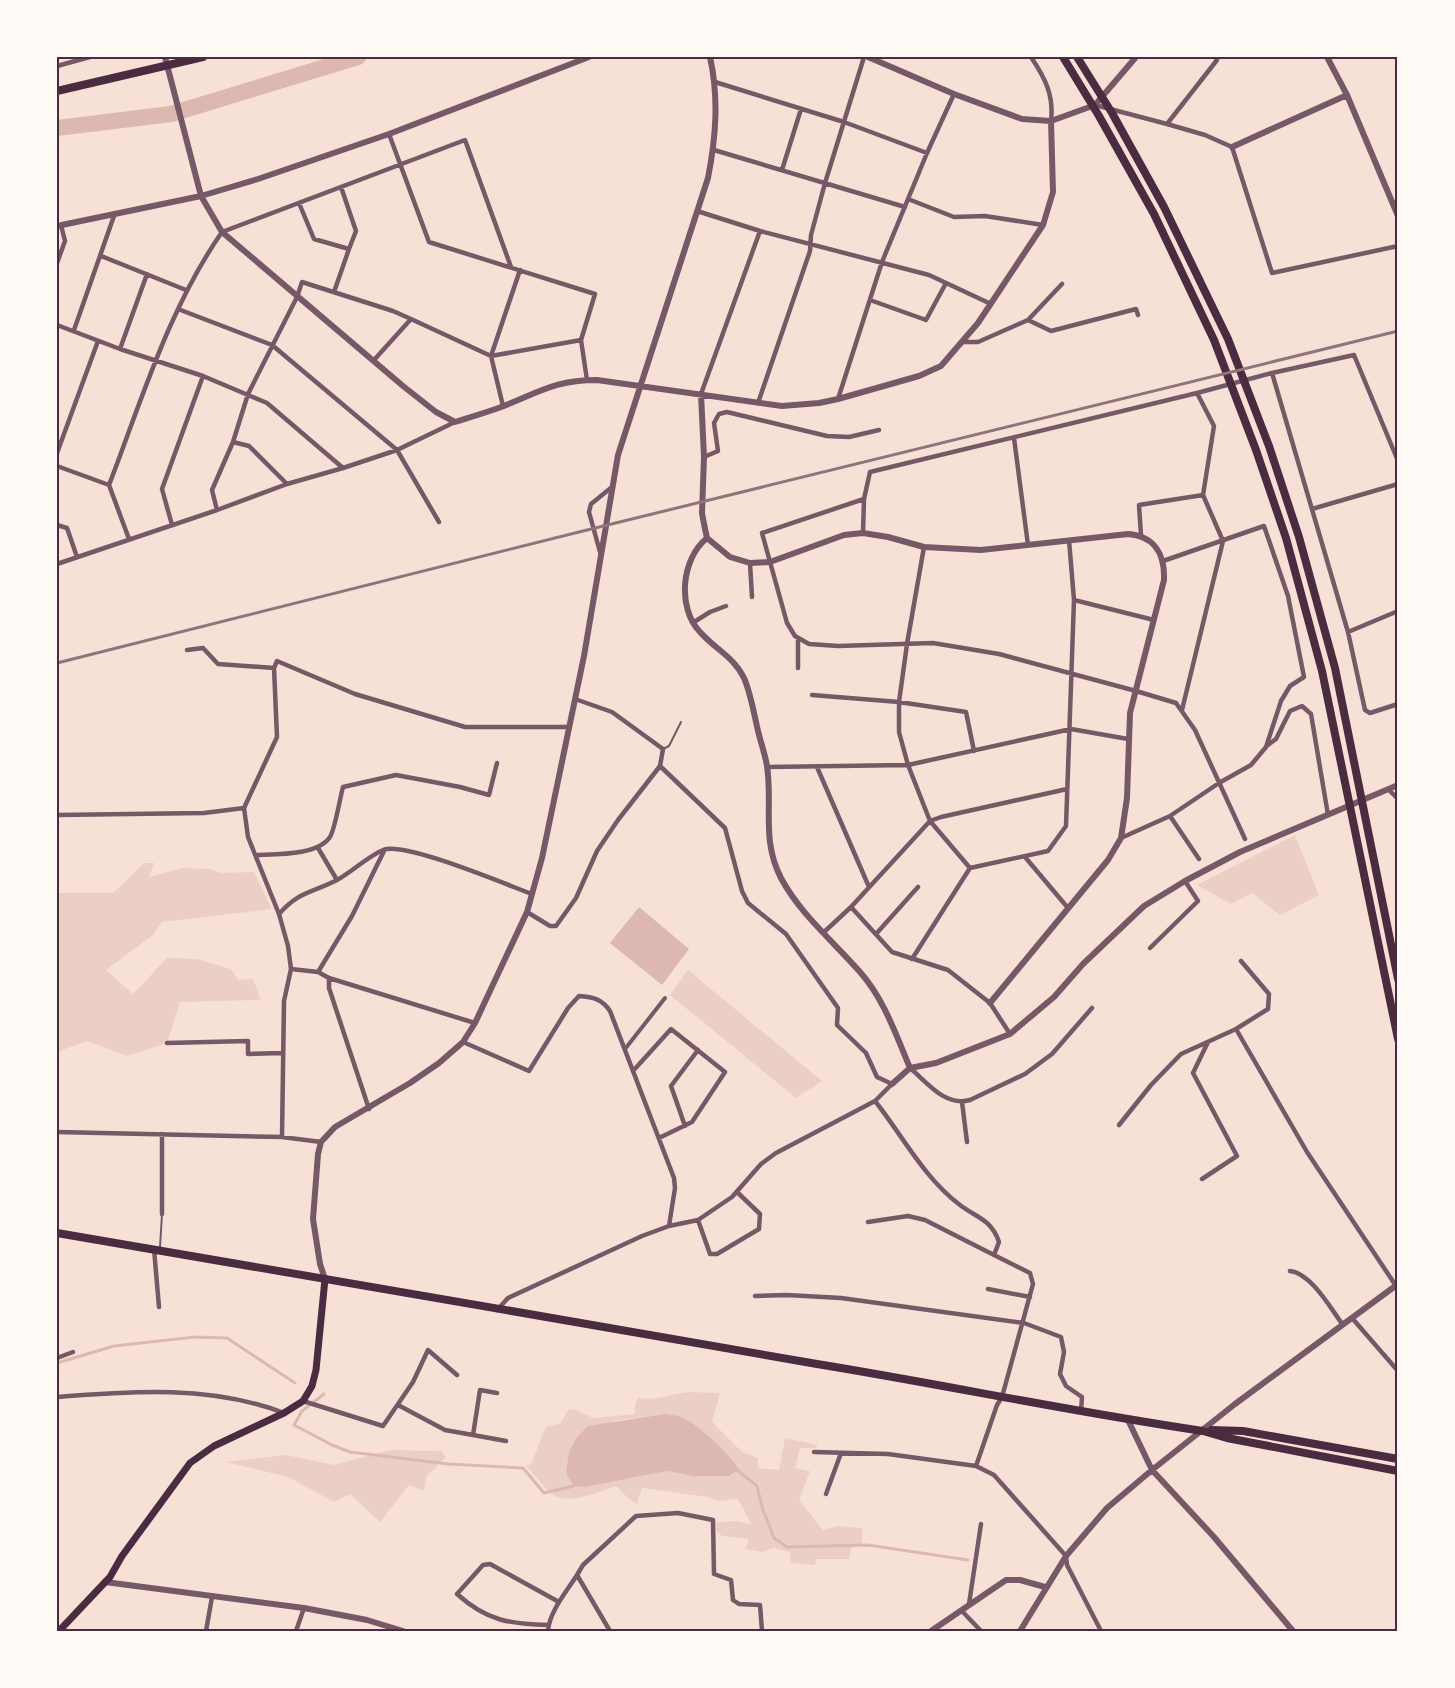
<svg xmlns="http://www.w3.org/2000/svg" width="1455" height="1688" font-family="'Fira Sans',sans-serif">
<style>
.green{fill:#ebcfc5;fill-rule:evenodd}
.water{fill:#dcb8b0}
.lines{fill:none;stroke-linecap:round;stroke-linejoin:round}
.stream{stroke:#dcb8b0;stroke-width:3}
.river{stroke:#dcb8b0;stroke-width:16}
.service{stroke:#755966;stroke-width:2}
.pedestrian{stroke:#755966;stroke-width:4}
.minor{stroke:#755966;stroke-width:4.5}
.tertiary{stroke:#755966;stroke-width:6}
.secondary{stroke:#4a2c40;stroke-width:7}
.primary{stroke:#4a2c40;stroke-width:8}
.motorway{stroke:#4a2c40;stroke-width:8}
.rail{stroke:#8f747c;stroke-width:3}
.neatline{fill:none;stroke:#4a2c40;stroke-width:2}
</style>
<rect width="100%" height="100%" fill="#f7e1d7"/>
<path class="green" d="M 1295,835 L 1319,895 L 1280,915 L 1252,893 L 1231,904 L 1197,885 Z
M 144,863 L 154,863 L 149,877 L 183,868 L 210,869 L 222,873 L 254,872 L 272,909 L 162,922 L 153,935 L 106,970 L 133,994 L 167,958 L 197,959 L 231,969 L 238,980 L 253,979 L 261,1000 L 180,1002 L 167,1043 L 127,1056 L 87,1041 L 57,1052 L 57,893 L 113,893 Z
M 688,970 L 822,1081 L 796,1098 L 670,995 Z
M 690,1392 L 720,1393 L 712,1422 L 742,1452 L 758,1458 L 758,1468 L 779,1470 L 785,1438 L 818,1445 L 815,1448 L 800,1448 L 795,1468 L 810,1471 L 799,1500 L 823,1530 L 838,1526 L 862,1528 L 862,1544 L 852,1546 L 849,1559 L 816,1559 L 815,1565 L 791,1563 L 790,1552 L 773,1548 L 763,1552 L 745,1549 L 749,1539 L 722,1536 L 716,1530 L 717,1522 L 736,1521 L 752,1525 L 738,1499 L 718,1501 L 708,1497 L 642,1488 L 637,1504 L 629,1499 L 616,1486 C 598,1492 570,1506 552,1494 C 543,1487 535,1475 526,1466 L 531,1464 L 546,1427 L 560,1424 L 568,1410 L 575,1409 L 593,1418 L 635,1414 L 635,1404 L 638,1398 C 658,1401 670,1394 690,1392 ZM 665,1414 L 739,1469 L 729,1476 L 692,1476 L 667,1471 L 585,1487 L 614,1421 Z
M 390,1450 L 441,1451 L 446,1457 L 426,1477 L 424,1491 L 409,1485 L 380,1522 L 350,1494 L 334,1502 L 288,1477 L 226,1462 L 286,1455 L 334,1465 Z"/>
<path class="water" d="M 639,907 L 689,949 L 662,985 L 610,943 Z
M 665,1414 C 669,1415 675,1415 679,1416 C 698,1423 728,1453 739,1469 L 729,1476 L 692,1476 L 667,1471 L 585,1487 L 574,1486 L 566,1473 L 569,1452 L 577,1437 L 588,1426 Z"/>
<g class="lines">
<path class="stream" d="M 57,1363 L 114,1346 L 195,1337 L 227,1338 L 295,1383
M 324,1394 L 302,1411 L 294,1425 L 332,1445 L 350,1452 L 448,1464 L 523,1468 L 544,1493 L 574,1486 L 575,1482
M 736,1469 L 757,1486 L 762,1507 L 774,1538 L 787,1547 L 868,1545 L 968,1560"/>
<path class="river" d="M 57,128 L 171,114 L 358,57"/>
<path class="service" d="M 663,749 L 669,746 L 681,722
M 160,1247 L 162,1214"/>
<path class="pedestrian" d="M 625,1049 L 665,998"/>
<path class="minor" d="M 1031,57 C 1045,78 1054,95 1051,121
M 1215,57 L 1217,60 L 1167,124 L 1205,135 L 1232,147 L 1272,273 L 1398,246
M 57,66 L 90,57
M 715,82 L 844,122 L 927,153
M 1095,105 L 1167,124
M 714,150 L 905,207
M 782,170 L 801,109
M 908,199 L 954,217 L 985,216 L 1043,225
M 299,203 L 314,239 L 349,249 L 356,231 L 341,187
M 697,211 L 760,231 L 929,275 L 991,304
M 101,256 L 186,290
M 57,263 L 65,241 L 61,225
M 334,292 L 349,249
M 870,300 L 926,320 L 946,283
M 178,309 L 272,345 L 397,450 L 439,522
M 1028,320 L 1051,331 L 1136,309 L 1138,315
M 57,325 L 120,349 L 203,376 L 267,403 L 343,468
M 74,330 L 115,213
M 581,340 L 587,380
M 963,342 L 978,342 L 1028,320 L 1062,284
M 120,349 L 147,274
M 374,360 L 411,319 L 491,356 L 581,340 L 595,294 L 429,242 L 389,134
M 1197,393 L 1272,373
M 701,394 L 760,231
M 838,399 L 882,262 L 927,153 L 954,94
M 758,403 L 810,251 L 811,235 L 825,183 L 864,57
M 503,406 L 491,356 L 520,270
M 1014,438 L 1028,545
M 233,442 L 249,446 L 287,484
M 57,453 L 98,341
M 704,457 L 718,451 L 714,423 L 719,414 L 727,412 L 827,436 L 849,437 L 879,430
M 1398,461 L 1354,355 L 1272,373 L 1348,632 L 1398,611
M 57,466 L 109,485 L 129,539
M 109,485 C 142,399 169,308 222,232 L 465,140 L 511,267
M 864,499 L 762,533 L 787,623 L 795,636 L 809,644 L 838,646 L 933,643 L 999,654 L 1136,691 L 1176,703 L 1195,730 L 1245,839
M 1312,509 L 1398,484
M 217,510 L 212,490 L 233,442 L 248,394 L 297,297 L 302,282 L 393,311 L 411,319
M 57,525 L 67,528 L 77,557
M 172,525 L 162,489 L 203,376
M 863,533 L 864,499 L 870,472 L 1197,393 L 1214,426 L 1203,495 L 1223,541 L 1182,710
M 1141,535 L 1139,505 L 1203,495
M 924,547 L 907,644 L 899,702 L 899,732 L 908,765 L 930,821 L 970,868 L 1048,851 L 1066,826 L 1074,600 L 1069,540
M 600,552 L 589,512 L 591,504 L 612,487
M 750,563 L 752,597
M 57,564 L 217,510 L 287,484 L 343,468 L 397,450 L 455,422
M 1074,600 L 1154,620
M 694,622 L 710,612 L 726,606
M 1348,632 L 1365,710 L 1370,713 L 1398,704
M 187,650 L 203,648 L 218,664 L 274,668
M 274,668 L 277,737 L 244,808 L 248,837 L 279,914 L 288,946 L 291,969 L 284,1001 L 282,1137
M 274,668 L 277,661 L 355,694 L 465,727 L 569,727
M 798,668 L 798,638
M 812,695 L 899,702 L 966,712 L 974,751
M 1268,745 L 1276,739 L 1290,711 L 1302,706 L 1311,714 L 1328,815
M 767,767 L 908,765 L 1071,729 L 1128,739
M 817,767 L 869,887
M 1388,789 L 1398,799
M 57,815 L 204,813 L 244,808
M 1170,816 L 1199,859
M 1121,838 L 1170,816 L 1219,783 L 1251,765 L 1266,747 L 1281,701 L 1290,686 L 1304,677 L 1288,596 L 1264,526 L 1163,561
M 318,848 L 337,880
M 255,855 C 276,854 317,856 330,837 C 335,829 340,798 343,787 L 396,775 L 460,787 L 489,795 L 497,763
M 1025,857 L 1068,908
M 851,907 L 892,952 L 948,970 L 990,1003 L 1010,1034
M 527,912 L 550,926 L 556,926 L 576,898 L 597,851 L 618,820 L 660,766
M 279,914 C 299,891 312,893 337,880 C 353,871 367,857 383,850 C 404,841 507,885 532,894
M 823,933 L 851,907 L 930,821 L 941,817 L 1067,789
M 876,934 L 918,887
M 1150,948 L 1198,901 L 1185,881
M 912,959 L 970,868
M 1241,961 L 1269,994 L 1268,1009 L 1236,1029 L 1307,1152 L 1396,1286
M 291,969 L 318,972 L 329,978 L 329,988 L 369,1109
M 318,972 L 352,916 L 384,851
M 329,978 L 475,1023
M 463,1042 L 529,1071 L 568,1008 L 579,996 C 593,997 602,999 610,1011 L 674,1178 L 675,1188 L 669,1226
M 167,1043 L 248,1041 L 248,1054 L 282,1053
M 910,1068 C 928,1083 945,1107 970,1100 L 1025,1074 L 1052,1054 L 1092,1008
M 633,1071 L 671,1029 L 725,1072 L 692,1122 L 659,1138
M 875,1101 C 902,1135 924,1178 960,1205 C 977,1218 991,1219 999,1242 L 994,1255 L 1030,1273 L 1033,1284 L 1002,1397 L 997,1405 L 976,1466 L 994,1475 L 1066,1556 L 1067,1565 L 1101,1631
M 962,1102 L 967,1142
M 1119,1125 L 1151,1085 L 1181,1054 L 1236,1029
M 685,1126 L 671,1086 L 698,1050
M 57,1132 L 282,1137 L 321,1142
M 1202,1179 L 1237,1156 L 1193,1073 L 1208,1042
M 162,1214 L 162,1134
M 698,1220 L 710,1254 L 717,1254 L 759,1229 L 760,1214 L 737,1192
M 868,1222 L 908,1216 L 925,1220 L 994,1255
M 154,1249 L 159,1307
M 1290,1271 C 1311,1273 1331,1309 1343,1325
M 988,1289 L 1030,1297
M 755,1296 L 787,1295 L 841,1298 L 1024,1323 L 1061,1337 L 1064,1352 L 1060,1374 L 1066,1386 L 1082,1397 L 1081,1411
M 497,1310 L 508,1298 L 642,1236 L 669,1226 L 698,1220 L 732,1197 L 761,1164 L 776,1153 L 875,1101 L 892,1084 L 877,1077 L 866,1053 L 837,1025 L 838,1008 L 786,934 L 748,903 L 742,891 L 725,828 L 660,766 L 663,749 L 612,712 L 575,699
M 1352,1318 L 1398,1371
M 57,1358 L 73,1352
M 57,1397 C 133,1391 211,1385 284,1413
M 303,1401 L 383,1426 L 413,1382 L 428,1350 L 457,1375
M 398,1405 L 445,1430 L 473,1435 L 480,1390 L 497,1393
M 473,1435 L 506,1441
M 814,1452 L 888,1454 L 976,1466
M 826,1494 L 841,1453
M 969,1604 L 981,1524
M 961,1610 L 981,1631
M 548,1625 C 510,1624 487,1621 457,1594 L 483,1565 L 490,1564 L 559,1602
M 206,1631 L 212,1597
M 296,1631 L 304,1608
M 548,1631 C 549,1612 567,1591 577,1575
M 610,1631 L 577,1575 L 583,1565 L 636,1516 L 678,1513 L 713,1520 L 714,1574 L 731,1580 L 733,1600 L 739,1604 L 760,1605 L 762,1631"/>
<path class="tertiary" d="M 165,57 L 201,196 L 222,232 L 403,386 L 436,412 L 455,422 C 471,417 488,412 504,406 C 541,391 556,380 597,380 L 782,406 L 819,403 L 838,399 L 919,376 L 941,366 L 978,323 L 1043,225 L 1053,192 L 1051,121
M 868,57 L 954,94 L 1022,119 L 1051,121 L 1095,105 L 1136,57
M 1327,57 L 1347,95 L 1398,216
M 1232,147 L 1347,95
M 57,226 L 201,196 L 258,179 L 389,134 L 589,57
M 701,394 L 704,457 L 702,513 L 704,524 L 707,538 L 730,557 L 750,563 L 770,562 L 844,535 L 863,533 L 888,537 L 924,547 L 981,550 L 1128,534 C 1155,536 1165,555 1164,580 L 1130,713 L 1127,798 L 1121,838 L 1108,860 L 990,1003
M 707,538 C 681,559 677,608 700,632 C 715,649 734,657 744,678 C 751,694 754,714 758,731 C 761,743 765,754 767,766 C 773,805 761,840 781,878 C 800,914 833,941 860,972 C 884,999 896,1035 910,1068
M 892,1084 L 910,1068 L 936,1063 L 1010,1034 L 1054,997 L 1083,964 L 1144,906 L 1185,881 L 1240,852 L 1398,785
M 325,1279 L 320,1264 L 313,1219 L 318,1154 L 321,1142 L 335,1127 L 410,1083 L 439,1063 L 463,1042 L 475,1023 L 527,912 L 542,858 L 584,656 L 618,455 L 708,178 C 716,137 719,98 710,57
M 1128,1420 L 1152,1470 L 1214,1537 L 1293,1631
M 105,1582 L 304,1608 L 367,1620 L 403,1631
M 931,1631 L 1006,1580 L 1020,1580 L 1045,1587
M 1020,1631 L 1066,1556 L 1107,1508 L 1152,1470 L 1235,1404 L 1398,1284"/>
<path class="secondary" d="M 59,1631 L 110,1577 L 122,1556 L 190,1463 L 214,1446 L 284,1413 L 303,1401 L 312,1386 L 316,1370 L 325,1279"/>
<path class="primary" d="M 57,91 L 203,57
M 57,1233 C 310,1276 564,1320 817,1364 C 946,1385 1073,1412 1203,1431"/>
<path class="motorway" d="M 1063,57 L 1099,116 L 1154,214 L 1214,340 L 1256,450 L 1286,538 L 1322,671 L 1398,1039
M 1077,57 L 1112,113 L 1164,207 L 1228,339 L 1269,446 L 1299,537 L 1335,668 L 1398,979
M 1212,1430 L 1243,1431 L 1398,1459
M 1203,1431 L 1227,1438 L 1398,1471"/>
<path class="rail" d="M 57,663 L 583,531 L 1398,331"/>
</g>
<rect width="1455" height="1688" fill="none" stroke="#fffaf5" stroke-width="117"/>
<rect x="58" y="58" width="1338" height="1572" class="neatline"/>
</svg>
